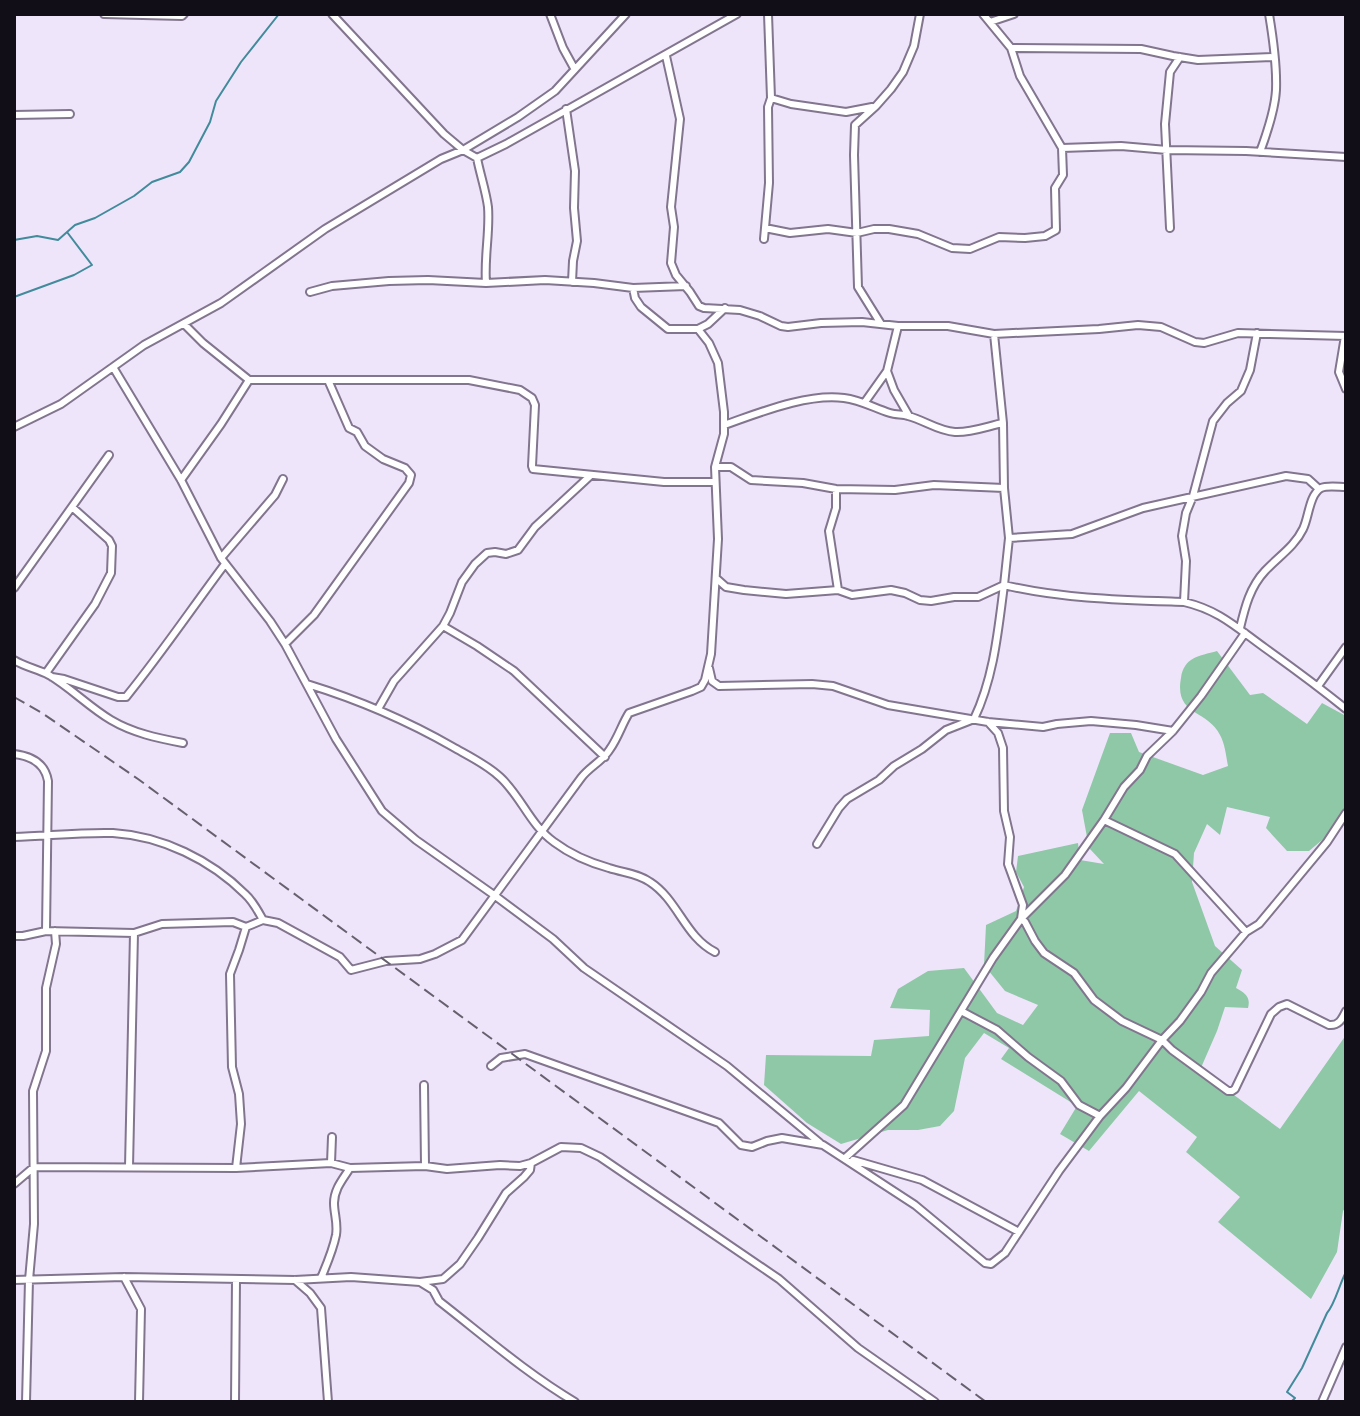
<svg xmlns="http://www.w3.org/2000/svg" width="1360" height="1416" font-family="'PT Serif',serif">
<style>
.green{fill:#8fc8a7}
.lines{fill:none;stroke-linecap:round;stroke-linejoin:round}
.stream{stroke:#418b9b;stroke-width:2}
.street-casing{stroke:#82758e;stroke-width:10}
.street{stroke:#fff;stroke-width:6}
.rail{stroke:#67616f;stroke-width:2;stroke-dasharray:12 6;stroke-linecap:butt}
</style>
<rect width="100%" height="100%" fill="#efe5fb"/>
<path class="green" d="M 1217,651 L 1250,695 L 1263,693 L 1307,724 L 1322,703 L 1346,716 L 1346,820 L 1309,851 L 1287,851 L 1266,828 L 1270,817 L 1227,807 L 1220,835 L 1207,824 L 1194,853 L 1192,882 L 1215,946 L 1242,970 L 1236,988 C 1245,993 1251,997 1248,1008 L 1225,1007 L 1217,1031 L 1200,1070 L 1280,1129 L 1346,1035 L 1346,1207 L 1343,1211 L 1337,1252 L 1311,1299 L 1218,1222 L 1240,1197 L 1186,1152 L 1197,1137 L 1139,1091 L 1089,1151 L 1060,1134 L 1077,1106 L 1001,1059 L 1009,1048 L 984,1033 L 965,1058 L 954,1111 L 940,1126 L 918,1130 L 888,1130 L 841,1144 L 807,1123 L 764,1085 L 766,1055 L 871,1056 L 874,1040 L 929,1036 L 930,1010 L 890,1008 L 898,989 L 928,971 L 964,968 L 997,1013 L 1023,1025 L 1038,1005 L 1005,991 L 984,965 L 986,925 L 1016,911 L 1024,887 L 1016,872 L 1018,856 L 1078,843 L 1080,860 L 1104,864 L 1089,848 L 1082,810 L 1110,733 L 1131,733 L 1139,752 L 1203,775 L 1228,766 C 1226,756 1225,744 1220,735 C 1207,709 1174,716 1181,678 C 1184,657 1199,656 1217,651 Z"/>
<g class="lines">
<path class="stream" d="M 14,240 L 37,236 L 58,240 L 75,225 L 95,218 L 134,196 L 152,182 L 180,172 L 189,162 L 210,122 L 216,101 L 241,62 L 279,14
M 14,297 L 74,275 L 92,265 L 67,232
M 1291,1402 L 1295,1398 L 1287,1392 L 1302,1368 L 1327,1313 C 1335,1304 1339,1285 1346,1272"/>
<g class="street-casing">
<path id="street" d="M 104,14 L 182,16 L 184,14
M 332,14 L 444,134 L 463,150 L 477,158 L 506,144 L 737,14
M 550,14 L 563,48 L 574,68
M 990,22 L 1014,14
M 1011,48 L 1141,49 L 1173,56 L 1198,60 L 1274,57
M 666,56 L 680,119 L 671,207 L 674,227 L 671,263 L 676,275 L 690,292 L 699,306 L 704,308 L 740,310 L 760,316 L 781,326 L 788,327 L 821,323 L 862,322 L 898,326 L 948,326 L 994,334 L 1099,329 L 1138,325 L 1161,327 L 1195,342 L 1204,343 L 1238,333 L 1346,336
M 771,98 L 791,104 L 846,112 L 872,107
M 566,109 L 575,171 L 574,208 L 577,241 L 573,261 L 572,282
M 14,115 L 70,114
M 1062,148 L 1121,146 L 1167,150 L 1246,151 L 1346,157
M 1260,152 C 1267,133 1275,110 1276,90 C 1277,65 1273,38 1269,14
M 477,158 C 480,174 486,191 488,207 C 490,232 484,257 486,283
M 765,228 L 790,233 L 828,229 L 857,233 L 874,229 L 889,229 L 918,234 L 952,248 L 970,249 L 999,237 L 1025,238 L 1045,236 L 1056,230 L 1055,188 L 1063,175 L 1062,148 L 1020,76 L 1011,48 L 983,14
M 1170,228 L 1165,124 L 1170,72 L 1180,57
M 764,239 L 769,183 L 768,107 L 771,98 L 768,14
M 633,288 L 635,298 L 641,307 L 668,329 L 698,329 L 708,324 L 725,308
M 310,292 L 332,286 L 389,281 L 428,280 L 486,283 L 545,280 L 594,283 L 633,288 L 686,286
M 184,324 L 203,343 L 249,380 L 469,380 L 520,390 L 532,398 L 535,405 L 532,466 L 533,469 L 664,482 L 715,482
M 881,324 L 858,287 L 854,155 L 855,125 L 876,106 L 891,89 L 903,72 L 914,46 L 920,14
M 994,334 L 1003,423
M 1345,336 L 1339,372 L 1346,389
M 113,367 L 181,480 L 221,558 L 270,621 L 285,644 L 336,739 L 382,811 L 416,840 L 494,895 L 553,939 L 584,968 L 727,1066 L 820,1143
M 887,371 L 894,390 L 909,416
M 865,402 L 887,371 L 898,326
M 724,425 C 759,413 807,393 844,398 C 861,400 874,408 890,413 C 896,415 903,414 908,416 C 924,420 938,431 955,432 C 970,433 988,426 1003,423 L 1004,488 L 1009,538 L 1004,585 C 1063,599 1123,600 1184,602 C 1219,610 1237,628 1265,648 C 1293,668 1320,688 1346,709
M 14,427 L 61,404 L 144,345 L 221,303 L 325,229 L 441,159 L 463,150 L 518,117 L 555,91 L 626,14
M 715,467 L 731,467 L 751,480 L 803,483 L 836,489 L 895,490 L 934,485 L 1004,488
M 181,480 L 221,424 L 249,380
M 836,489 L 836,508 L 829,531 L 838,590
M 1009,538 L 1072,534 L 1143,508 L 1286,476 L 1308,479 L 1319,489
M 221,558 L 275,495 L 283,479
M 717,579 L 726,587 L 744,590 L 786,594 L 838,590 L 852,595 L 891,590 L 905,593 L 920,600 L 931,601 L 954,597 L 978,597 L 1004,585
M 14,588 L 109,455
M 1184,602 L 1186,561 L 1182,536 L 1186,513 L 1193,496 L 1213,421 L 1227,403 L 1241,391 L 1250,370 L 1257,333
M 443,626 L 477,646 L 514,671 L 605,757
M 1240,628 C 1245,607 1250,587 1265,571 C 1278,557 1295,546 1303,529 C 1309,517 1309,495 1321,488 C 1327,485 1339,487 1346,487
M 1245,633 L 1201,696 L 1173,731 L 1147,756 L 1140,770 L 1124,787 L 1104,820 L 1175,854 L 1246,932
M 285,644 L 314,615 L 409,483 L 411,475 L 405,468 L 383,459 L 365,446 L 357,432 L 349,428 L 328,380
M 14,660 C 25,667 38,669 49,675 C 71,688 89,707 111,720 C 133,733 157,738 183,743
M 709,668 L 712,681 L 719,686 L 812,684 L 833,686 L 888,705 L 988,722 L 1043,727 L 1057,724 L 1091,721 L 1136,725 L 1173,731
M 46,673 L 95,604 L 111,573 L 112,546 L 109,540 L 72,507
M 52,677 L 64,679 L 118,697 L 126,697 C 161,654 192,608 225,564
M 307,684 C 359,700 406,720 453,747 C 469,756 486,764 500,777 C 521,796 530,825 554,842 C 570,854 591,863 609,868 C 624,873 637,873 650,882 C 678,900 685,937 715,952
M 1318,686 L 1346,647
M 378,709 L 394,681 L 443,626 L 450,613 L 462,582 L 475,564 L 487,553 L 495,552 L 506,554 L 518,550 L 535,527 L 591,475
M 14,754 C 31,756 45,763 48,781 L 46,931
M 1104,820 L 1065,875 L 1021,919 L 1025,922 L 1035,941 L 1044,953 L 1074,973 L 1094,1000 L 1122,1021 L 1162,1040 L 1172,1050 L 1228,1091 L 1232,1091 L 1235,1089 L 1271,1014 L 1279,1007 L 1287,1004 L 1329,1025 C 1339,1026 1342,1019 1346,1011
M 14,837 C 47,836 81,832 113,833 C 162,836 211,860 245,894 C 253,901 258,911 263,920
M 817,844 L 839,808 L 847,799 L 879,780 L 894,766 L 922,749 L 946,730 L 974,719 C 994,677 998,631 1004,585
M 14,936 L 23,936 L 46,931 L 134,933 L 162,924 L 233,922 L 246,927 L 263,920 L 278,923 L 340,957 L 351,970 L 386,961 L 420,959 L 435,954 L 462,940 L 581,778 C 589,767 603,761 610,749 C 618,738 622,724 629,713 L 692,691 L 701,687 L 705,680 L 711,654 L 718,539 L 715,467 L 724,434 L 724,412 L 718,363 L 709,343 L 698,329
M 961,1011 L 997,1030 L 1028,1057 L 1061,1081 L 1079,1105 L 1100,1116
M 491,1066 L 501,1058 L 525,1054 L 719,1123 L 741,1145 L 752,1147 L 767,1141 L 782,1138 L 823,1145 L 915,1205 L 985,1263 L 991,1264 L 1005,1253 L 1059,1171 L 1100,1116 L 1126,1088 L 1162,1040 L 1180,1021 L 1201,992 L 1211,973 L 1246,932 L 1259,924 L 1269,912 L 1327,842 L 1346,813
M 424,1085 L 425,1166
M 845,1158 L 904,1105 L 993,958 L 1021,919 L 1023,905 L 1008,864 L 1010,837 L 1004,811 L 1003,748 L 998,733 L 988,722
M 853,1160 L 922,1180 L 1019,1232
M 331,1163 L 332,1137
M 129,1167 L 134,933
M 236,1168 L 241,1124 L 239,1094 L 232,1067 L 230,974 L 239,950 L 246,927
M 14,1184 L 34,1167 L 236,1168 L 331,1163 L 350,1168 L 425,1166 L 447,1169 L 500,1165 L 520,1166 L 531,1163 L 561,1147 L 581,1148 L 600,1157 L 779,1279 L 858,1348 L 935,1402
M 124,1277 L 141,1309 L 139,1402
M 321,1278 C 327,1264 333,1250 336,1235 C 338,1223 334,1214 334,1203 C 334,1189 343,1179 350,1168
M 14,1280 L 124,1277 L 295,1280 L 351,1277 L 420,1282 L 433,1290 L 439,1301 C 484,1336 526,1373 575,1402
M 295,1280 L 310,1293 L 321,1308 L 328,1402
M 420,1282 L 443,1279 L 460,1264 L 478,1238 L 506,1193 L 524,1177 L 530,1170 L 531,1163
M 26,1402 L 29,1280 L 34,1224 L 33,1091 L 46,1051 L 46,988 L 56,944 L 55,931
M 235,1402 L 236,1280
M 1322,1402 L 1346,1347"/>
</g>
<use href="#street" class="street"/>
<path class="rail" d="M 14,697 L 42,713 L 138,779 L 986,1402"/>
</g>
<rect width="1360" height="1416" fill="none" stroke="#120e17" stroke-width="32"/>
</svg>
